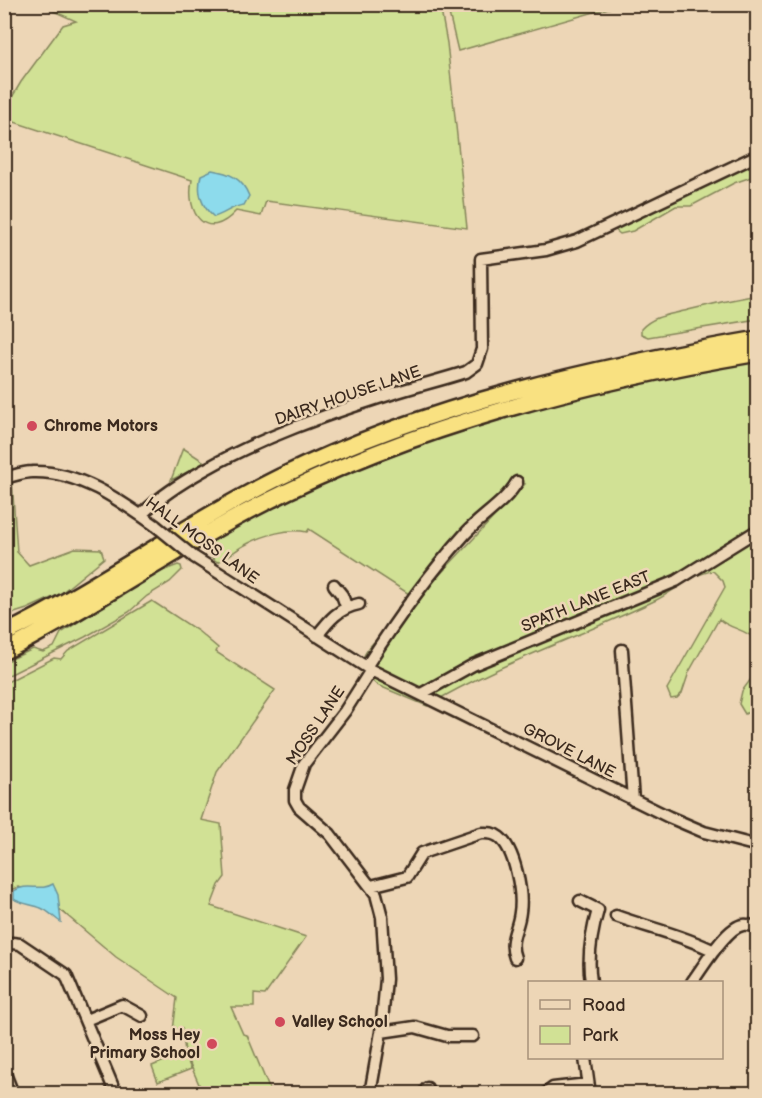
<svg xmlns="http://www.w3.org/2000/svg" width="762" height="1098" font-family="'Balsamiq Sans',sans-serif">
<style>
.green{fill:#d1e195;stroke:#86865a;stroke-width:1.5}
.water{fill:#8ddbec;stroke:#6c949a;stroke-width:1.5}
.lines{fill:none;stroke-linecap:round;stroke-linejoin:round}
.minor-casing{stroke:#3b2a1e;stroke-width:15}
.highway-casing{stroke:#3b2a1e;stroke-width:20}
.minor{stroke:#edd6b6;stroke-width:10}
.highway{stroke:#f9e181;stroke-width:15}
.minor-bridge-casing{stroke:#3b2a1e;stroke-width:15;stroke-linecap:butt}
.minor-bridge{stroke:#edd6b6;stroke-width:10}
.poi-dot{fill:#d1495b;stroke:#edd6b6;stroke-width:2}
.labels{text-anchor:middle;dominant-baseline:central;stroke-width:5;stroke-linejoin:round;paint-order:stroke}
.street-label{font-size:16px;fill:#3b2a1e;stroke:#edd6b6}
.poi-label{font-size:16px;font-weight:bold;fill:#3b2a1e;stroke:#edd6b6;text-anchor:start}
</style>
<rect width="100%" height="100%" fill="#edd6b6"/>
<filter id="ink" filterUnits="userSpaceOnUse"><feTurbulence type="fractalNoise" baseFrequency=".0167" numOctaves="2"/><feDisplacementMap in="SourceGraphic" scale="12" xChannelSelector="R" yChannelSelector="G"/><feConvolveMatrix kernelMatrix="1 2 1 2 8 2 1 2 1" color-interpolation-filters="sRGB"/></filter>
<g filter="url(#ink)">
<path class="green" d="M 40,5 L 440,5 L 447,43 L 467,228 L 266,201 L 261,216 L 236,211 C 207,243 185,214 192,180 L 5,119 L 5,109 L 21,82 L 63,25 L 76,21 Z
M 447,5 L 447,4 L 619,5 L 458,51 Z
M 757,161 L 757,177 L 754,176 L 734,183 L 691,206 L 676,206 L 633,231 L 620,234 L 614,229 Z
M 757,295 L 757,319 L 648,337 L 641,334 L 641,329 C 654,315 670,315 688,310 C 711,304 734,299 757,295 Z
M 757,358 L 757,641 C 747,629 729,629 719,619 L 689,672 L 682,693 L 677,698 L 671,699 L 667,689 L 725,587 L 723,581 L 713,571 C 690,574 673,593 652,602 C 577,638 499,663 427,706 L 377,685 L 358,668 C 364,655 369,644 382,636 L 525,484 L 517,482 L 507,488 L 465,527 L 409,594 L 309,529 L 307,532 C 288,528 264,535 247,544 C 236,549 229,557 218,562 C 207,557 209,548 211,538 L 266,508 L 320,484 L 502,414 L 642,380 Z
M 183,448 L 206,463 L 171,480 Z
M 12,481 L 17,552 L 29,565 L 75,548 L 101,549 L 104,558 L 60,594 L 27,609 L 5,616 L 5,483 Z
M 178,565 L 181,566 L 182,570 L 170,582 L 147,596 L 129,612 L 85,637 L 5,677 L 5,662 L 33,649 L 43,652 L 54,647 L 61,633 L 149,576 Z
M 152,601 L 198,631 L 218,648 L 216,652 L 275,690 L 217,772 L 201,820 L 221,824 L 225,877 L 219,885 L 211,906 L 306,937 L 265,995 L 254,994 L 254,1007 L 231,1007 L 243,1034 L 247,1035 L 271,1093 L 201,1093 L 201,1089 L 185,1052 L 182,1028 L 173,1031 L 177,998 L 116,957 L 39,892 L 18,887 L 5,892 L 5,683 L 54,658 L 61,659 L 68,651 Z
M 757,671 C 758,685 762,707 745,714 L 739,704 L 742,691 Z
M 184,1053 L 191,1069 L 158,1082 L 152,1066 Z"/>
<path class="water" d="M 212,170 C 230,173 242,178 249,196 L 244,205 C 232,206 225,214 214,217 C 201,206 197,191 201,175 Z
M 53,884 L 58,895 L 61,922 C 55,919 49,911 41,908 C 34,905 18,903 14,899 L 14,891 C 27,882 40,892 53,884 Z"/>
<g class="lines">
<g class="minor-casing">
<path id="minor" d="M 4,478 C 13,476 23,472 32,472 C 78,470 121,501 156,526
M 141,515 C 160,496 181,483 204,470 C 262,437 328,414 391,394 C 416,386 441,380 466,372 L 477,364 L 482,349 L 481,259 L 546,250 L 577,241 L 758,155
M 194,557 L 371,670 L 669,817 L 704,832 L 758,846
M 334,585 L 342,595 L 346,606
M 317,636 C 329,620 339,608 359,604
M 622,650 L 633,800
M 366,667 C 396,620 428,575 465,534 C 481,516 505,503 517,482
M 421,694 L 473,665 L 676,581 L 758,530
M 371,886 L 407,877 L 422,853 L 481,833 C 487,833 493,832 499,837 C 515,849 523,893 520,912 C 518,931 508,939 515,958
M 580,901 L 598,910 C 591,934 587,957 591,982
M 616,916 C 649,928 683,935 714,951
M 4,945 L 12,943 L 20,944 L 66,975 L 116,1094
M 692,982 C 702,969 726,927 743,925 C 748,924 753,926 758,928
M 86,1020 L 122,1005 L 142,1016
M 381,1032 L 415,1027 L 447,1036 L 473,1036
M 585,1058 L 590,1094
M 4,1071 L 13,1094
M 370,1094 L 381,1032 L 386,979 L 382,917 L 376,894 L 330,834 L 299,807 L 295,800 L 295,790 L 304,764 L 345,711 L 371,670
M 424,1094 L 427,1088
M 545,1094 L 553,1088 L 588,1084"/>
</g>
<g class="highway-casing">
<path id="highway" d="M 4,634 C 100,587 185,524 280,477 C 429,404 595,367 758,339
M 4,651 C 25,642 45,629 64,619 C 130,582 193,539 260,505 C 416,425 586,382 758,353"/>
</g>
<use href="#minor" class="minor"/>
<use href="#highway" class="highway"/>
<g class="minor-bridge-casing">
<path id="minor-bridge" d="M 156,526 L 194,557"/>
</g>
<use href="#minor-bridge" class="minor-bridge"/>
</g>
</g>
<g class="poi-dot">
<circle cx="32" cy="426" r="6"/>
<circle cx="280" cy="1022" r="6"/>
<circle cx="212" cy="1044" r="6"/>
</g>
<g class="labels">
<g class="street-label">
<text transform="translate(348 396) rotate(-19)">DAIRY HOUSE LANE</text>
<text transform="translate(202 541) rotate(36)">HALL MOSS LANE</text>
<text transform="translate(586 602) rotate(-22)">SPATH LANE EAST</text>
<text transform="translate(316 726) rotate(-56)">MOSS LANE</text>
<text transform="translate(569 751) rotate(27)">GROVE LANE</text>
</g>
<g class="poi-label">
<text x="44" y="426">Chrome Motors</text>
<text x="292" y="1022">Valley School</text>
<text x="200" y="1035" text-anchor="end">Moss Hey<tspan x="200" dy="18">Primary School</tspan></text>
</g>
</g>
<rect width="762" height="1098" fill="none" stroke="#edd6b6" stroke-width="24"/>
<rect x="12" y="12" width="738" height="1074" fill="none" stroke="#3b2a1e" stroke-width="2" filter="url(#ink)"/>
<rect x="528" y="981" width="195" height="78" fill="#edd6b6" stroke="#a69179" stroke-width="1.5"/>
<rect x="540" y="1000" width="30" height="9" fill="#edd6b6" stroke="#a69179" stroke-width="1.5"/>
<text x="582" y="1011" font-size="18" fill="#3b2a1e">Road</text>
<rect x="540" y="1026" width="30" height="18" fill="#d1e195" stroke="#a69179" stroke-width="1.5"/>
<text x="582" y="1041" font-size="18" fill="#3b2a1e">Park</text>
</svg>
